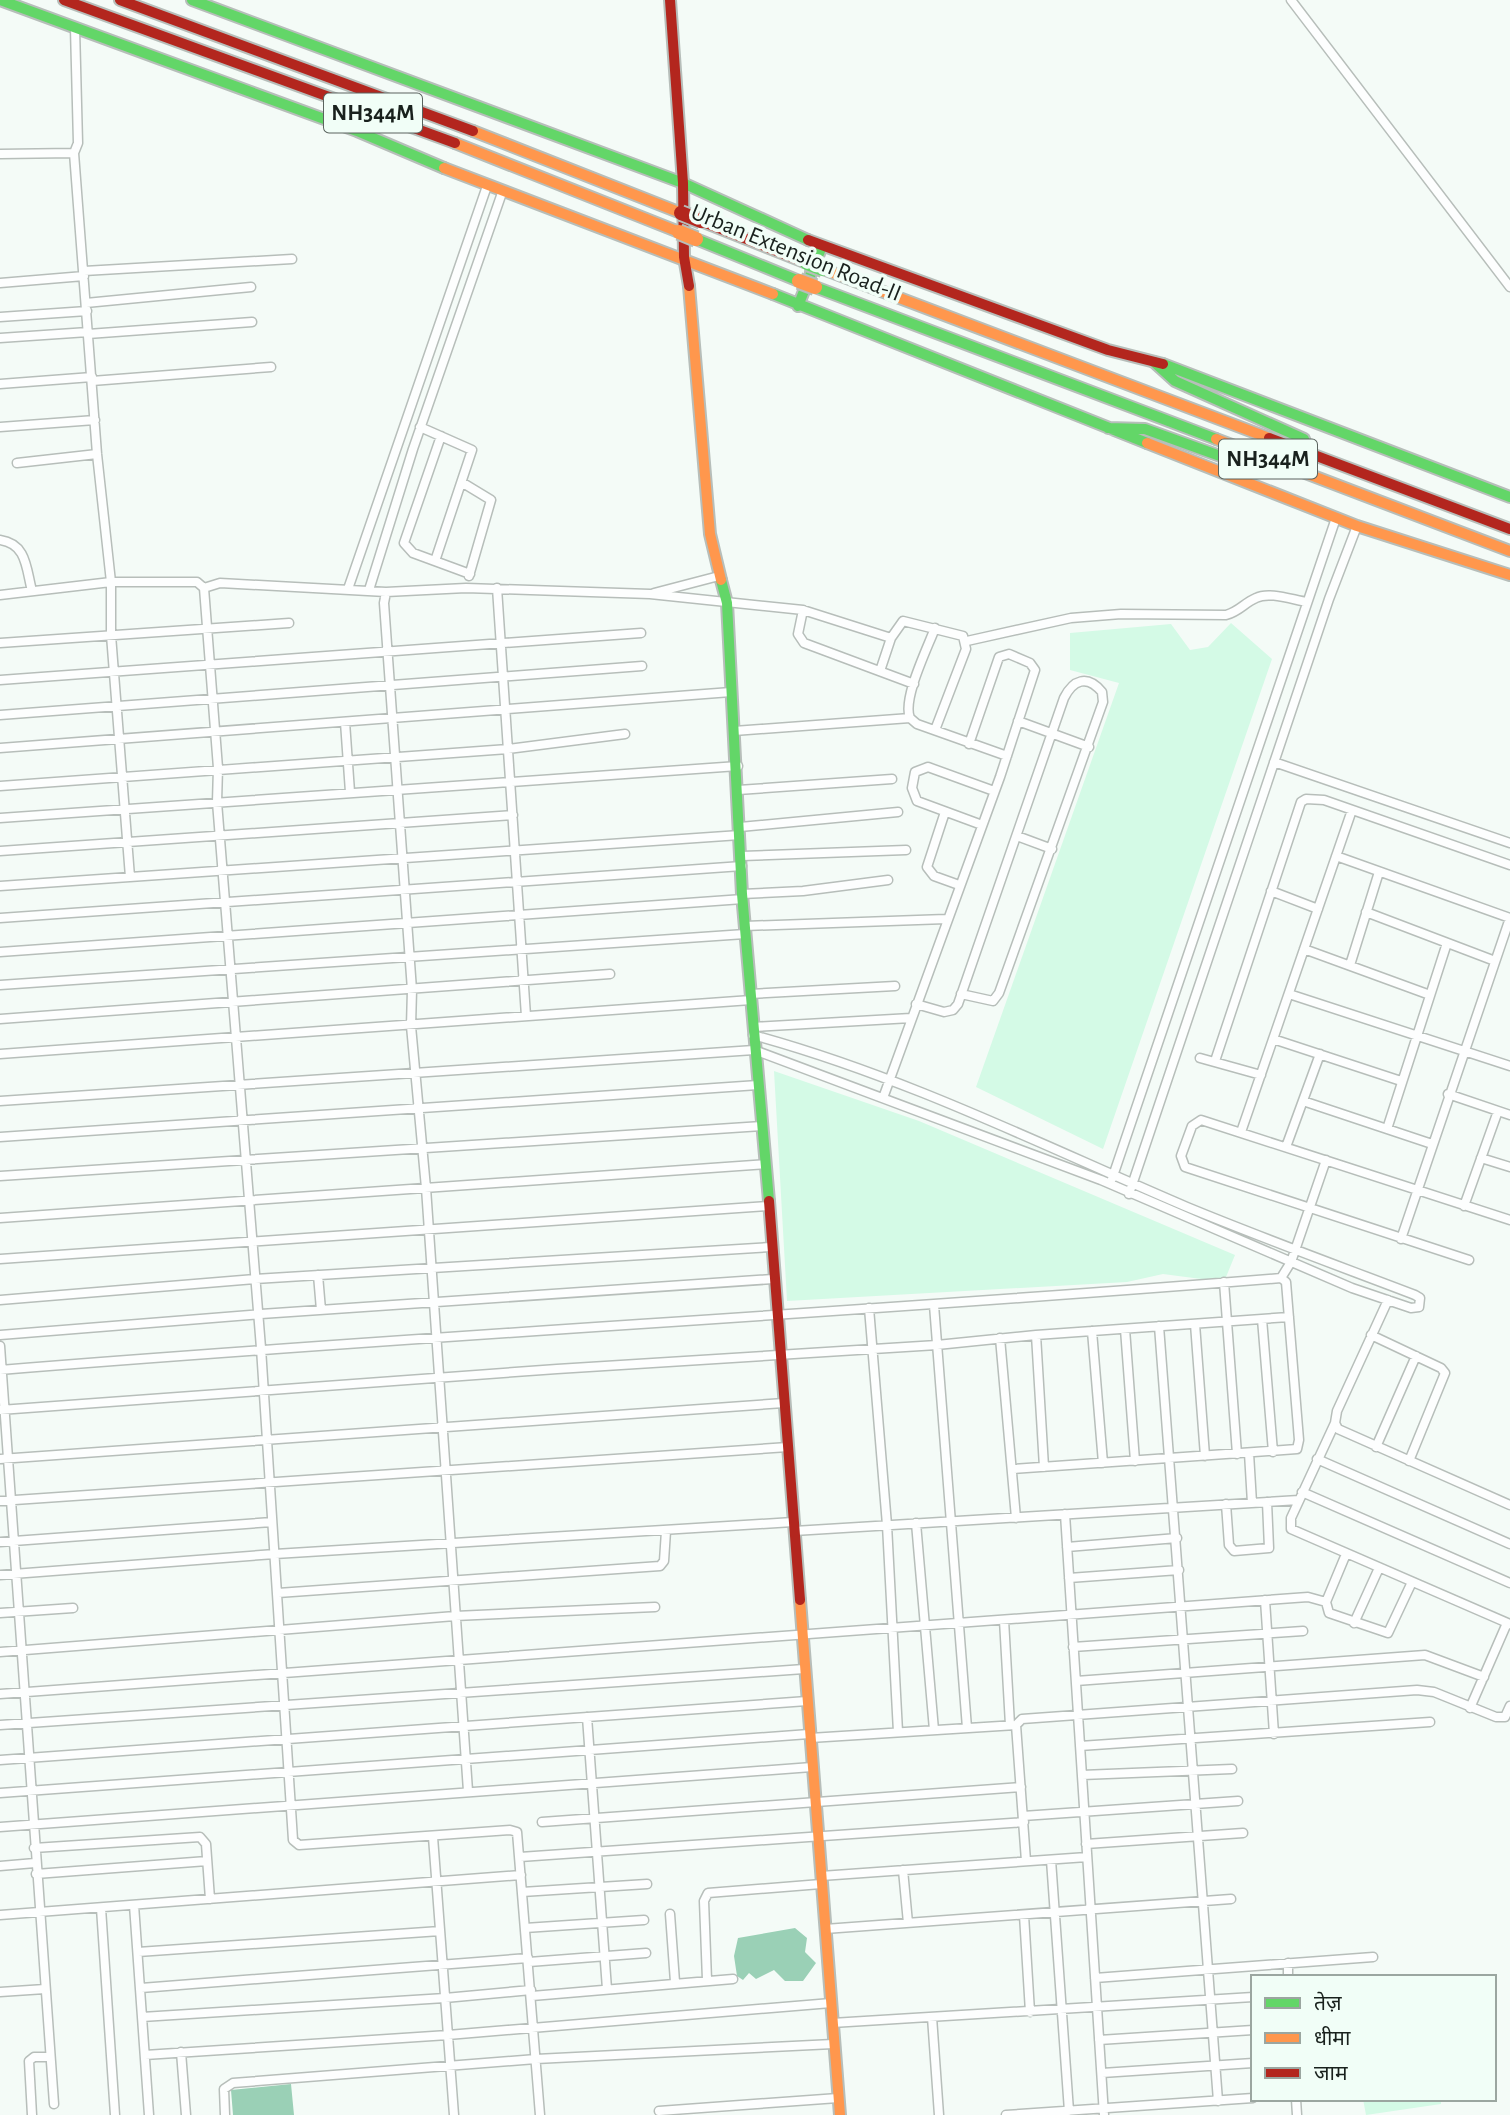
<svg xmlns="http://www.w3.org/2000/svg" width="1510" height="2115" font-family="'Alegreya Sans','Noto Sans Devanagari',sans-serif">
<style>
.green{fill:#d4fae6}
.water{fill:#9ad0b6}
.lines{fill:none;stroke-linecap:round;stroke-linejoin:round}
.street-casing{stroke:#b7beba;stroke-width:11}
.fast-casing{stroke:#b7beba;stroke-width:14}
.slow-casing{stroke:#b7beba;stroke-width:14}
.jam-casing{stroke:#b7beba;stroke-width:14}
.street{stroke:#fdfefe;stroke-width:8}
.fast{stroke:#63d668;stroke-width:10}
.slow{stroke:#ff974d;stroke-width:10}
.jam{stroke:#b3261e;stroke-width:10}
.fast-bridge-casing{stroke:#b7beba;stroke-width:18;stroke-linecap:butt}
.slow-bridge-casing{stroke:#b7beba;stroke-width:18;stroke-linecap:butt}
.jam-bridge-casing{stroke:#b7beba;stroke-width:18;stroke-linecap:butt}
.fast-bridge{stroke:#63d668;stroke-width:14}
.slow-bridge{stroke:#ff974d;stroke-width:14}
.jam-bridge{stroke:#b3261e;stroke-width:14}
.labels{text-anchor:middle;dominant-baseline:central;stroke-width:7;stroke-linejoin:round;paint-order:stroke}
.shield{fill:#f1fef7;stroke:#5a635e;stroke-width:2}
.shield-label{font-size:23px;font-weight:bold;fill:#19211d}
.street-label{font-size:24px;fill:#19211d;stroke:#f1fef7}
</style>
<rect width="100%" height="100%" fill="#f4fbf7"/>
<path class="green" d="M 1231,623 L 1272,659 L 1103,1149 L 976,1087 L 1119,683 L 1070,670 L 1070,633 L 1171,624 L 1190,650 L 1208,647 Z
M 774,1071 L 919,1121 L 1235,1255 L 1224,1282 L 1163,1274 L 1127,1282 L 787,1301 Z
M 1363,2099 L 1441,2099 L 1441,2104 L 1366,2115 Z"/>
<path class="water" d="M 795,1928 L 807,1938 L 805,1952 L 816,1963 L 803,1981 L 785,1981 L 774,1970 L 756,1979 L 749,1973 L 743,1980 L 737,1976 L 734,1956 L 738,1938 Z
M 291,2084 L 294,2115 L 233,2115 L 231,2090 Z"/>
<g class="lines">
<g class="street-casing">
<path id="street" d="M 1291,0 L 1510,287
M 75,28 L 78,143 L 74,153 L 97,454 L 111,582 L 111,635 L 130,877
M 0,154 L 74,153
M 84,271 L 292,259
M 0,283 L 84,276
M 86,303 L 251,287
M 0,317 L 87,311
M 88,334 L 252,322
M 0,338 L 88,332
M 92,381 L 271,367
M 0,384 L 92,377
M 0,427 L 95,420
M 420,427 L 472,450 L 435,561
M 441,436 L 404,543 L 413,553 L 470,574
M 17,463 L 97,454
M 463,483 L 491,500 L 469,576
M 0,540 C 27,544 26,568 32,591
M 204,588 L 220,583 L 386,592
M 497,588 L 526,1016
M 348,589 L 487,186
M 369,590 L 413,449 L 503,190
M 654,593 L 719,576
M 0,595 L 111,582 L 197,582 L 204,588 L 218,768 L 217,802 L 261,1348 L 293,1840 L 299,1845 L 510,1830 L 517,1832 L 540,2115
M 803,610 L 891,638
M 935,628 C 928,647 902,699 910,718 L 917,724 L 1007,756
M 967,641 L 1071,618 L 1121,614 L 1226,615 C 1240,611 1244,603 1256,598 C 1269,591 1293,600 1307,602
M 0,643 L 289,623
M 880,671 L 891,638 L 903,621 L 963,636 L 966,649 L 935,730
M 0,680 L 641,633
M 0,715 L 642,666
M 1018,721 L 1089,747
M 345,722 L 350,792
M 734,731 L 910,718
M 0,748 L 731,692
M 1274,762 L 1510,843
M 0,786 L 508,749 L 625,734
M 738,790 L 892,779
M 945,812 L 927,867 L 934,876 L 959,885
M 0,818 L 738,766
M 982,825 L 917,801 L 912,788 L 915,772 L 928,767 L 994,791
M 740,827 L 898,812
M 1017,836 L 1052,849
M 0,851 L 513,815
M 742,856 L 906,850
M 1336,856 L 1510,918
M 0,886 L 740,835
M 1271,891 L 1318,909
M 742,894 L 803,891 L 888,880
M 1366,912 L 1495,961
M 0,918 L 742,866
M 745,926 L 946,919
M 1304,949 L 1430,995
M 0,952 L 743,899
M 1350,965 L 1379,872
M 0,985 L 745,934
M 750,994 L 895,986
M 1289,994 L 1510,1066
M 916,1004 L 944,1012 L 953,1010 L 958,1004 L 1064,698 C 1073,680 1087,674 1102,692 L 1103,702 L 999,993 L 993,1001 L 961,994
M 0,1019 L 610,974
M 753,1027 L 911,1018
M 1273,1039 L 1401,1081
M 0,1054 L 751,1000
M 1200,1058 L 1261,1075
M 1215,1061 L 1301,802 L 1306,799 L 1324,800 L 1510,865
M 1448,1094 L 1510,1115
M 883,1098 L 1000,777 L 1035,670 L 1030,663 L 1009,654 L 999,657 L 969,744
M 0,1101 L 754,1050 L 1101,1180 L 1352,1288 L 1411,1308 L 1419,1307 L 1420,1298 L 1415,1295 C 1339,1266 1262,1238 1187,1207 C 1044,1146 904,1076 753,1035
M 1303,1101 L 1432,1144
M 1387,1129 L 1447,943
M 1241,1132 L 1352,810
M 0,1137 L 758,1085
M 1286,1147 L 1320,1054
M 1481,1158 L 1510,1167
M 0,1176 L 762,1126
M 1112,1179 L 1336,518
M 1129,1194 L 1329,599 L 1357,526
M 1464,1206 L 1498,1111
M 0,1218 L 766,1164
M 1401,1239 L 1510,918
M 0,1259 L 768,1206
M 1469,1260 L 1185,1167 L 1181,1156 L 1192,1126 L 1201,1120 L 1510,1220
M 318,1275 L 321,1310
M 1281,1278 L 1291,1262 L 1326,1160
M 1224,1282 L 1237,1454
M 0,1300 L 255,1279 L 771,1247
M 1388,1300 L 1337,1411 L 1335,1423 L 1338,1429 L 1510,1505
M 934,1305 L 967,1728
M 869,1308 L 887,1525 L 898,1732
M 1262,1319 L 1273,1452
M 1195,1324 L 1205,1456
M 1159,1326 L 1218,2101
M 1125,1329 L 1135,1461
M 1092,1331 L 1103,1463
M 0,1335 L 261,1314 L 773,1279
M 1036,1335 L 1044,1467
M 1371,1335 L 1441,1368 L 1445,1373 L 1409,1461
M 1000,1338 L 1016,1518
M 0,1346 L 54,2104
M 0,1370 C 427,1335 854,1313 1281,1278 L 1286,1282 L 1299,1440 L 1297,1449 L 1013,1469
M 0,1410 L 557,1369 L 937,1345 L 1036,1335 L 1289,1317
M 1335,1423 L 1291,1518 L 1291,1529 L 1510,1624
M 1376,1447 L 1416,1356
M 1249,1453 L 1252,1503
M 0,1459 L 784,1403
M 1317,1459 L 1510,1544
M 1302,1492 L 1510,1583
M 0,1501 L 788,1447
M 1226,1504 L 1229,1545 L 1234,1551 L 1269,1548 L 1267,1502
M 1065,1514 L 1104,2115
M 916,1523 L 934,1730
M 794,1531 L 1299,1500
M 0,1542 L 272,1522
M 1067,1547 L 1177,1538
M 1346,1554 L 1326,1602 L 1329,1613 L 1388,1633 L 1412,1582
M 0,1575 L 275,1554 L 793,1522
M 1069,1578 L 1179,1570
M 278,1593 L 660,1566 L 664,1561 L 666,1531
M 1265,1600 L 1274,1734
M 0,1613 L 73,1608
M 1004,1620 L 1010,1725
M 1354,1623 L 1379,1568
M 1073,1647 L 1303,1631
M 0,1652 L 455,1616 L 655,1607
M 1076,1681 L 1425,1655 L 1484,1677
M 0,1694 L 1308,1597 L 1326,1602
M 1470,1708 L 1507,1623
M 587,1717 L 607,1989
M 0,1725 L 804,1669
M 810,1738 L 1016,1725
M 1080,1746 L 1430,1722
M 0,1760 L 807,1701
M 1082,1775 L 1232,1769
M 468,1791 L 426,1188 L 411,1026 L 412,990 L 384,603 L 386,592 L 466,588 L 650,594 L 803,610 L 798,634 L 804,643 L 914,684
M 0,1793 L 809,1734
M 1023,1816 L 1238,1801
M 542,1822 L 1021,1787
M 0,1827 L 812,1767
M 433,1837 L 454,2115
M 1086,1844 L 1243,1833
M 34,1848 L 200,1837 L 206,1844 L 210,1899
M 520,1857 L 1024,1822
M 1051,1860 L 1069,2111
M 1026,1861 L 1016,1725 L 1022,1719 L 1417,1690 L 1434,1692 L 1496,1717 L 1505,1717 L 1510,1706
M 0,1866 L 35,1863
M 903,1870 L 908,1923
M 36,1874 L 207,1861
M 821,1876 L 1087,1857
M 522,1892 L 647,1884
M 134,1905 L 149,2115
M 101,1908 L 115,2115
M 670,1914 L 675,1982
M 0,1915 L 521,1875
M 1024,1915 L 1030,2012
M 525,1928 L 644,1920
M 825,1929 L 1231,1899
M 138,1952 L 440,1931
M 529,1962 L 646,1953
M 1288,1963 L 1288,1977
M 1095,1978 L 1373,1957
M 707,1980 L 704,1901 L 708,1893 L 821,1884
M 141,1988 L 528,1958
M 0,1992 L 45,1989
M 532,1996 L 733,1979
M 142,2017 L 445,1998 L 531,1990
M 932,2017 L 939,2115
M 832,2023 L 1253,1997
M 1099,2040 L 1253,2030
M 181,2052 L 186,2115
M 145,2055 L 448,2035 L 831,2003
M 1102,2073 L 1253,2063
M 1296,2099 L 1297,2115
M 659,2111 L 838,2098
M 32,2115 L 29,2061 L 34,2057 L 50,2057
M 225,2115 L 224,2089 L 233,2083 L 536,2059 L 833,2044
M 1006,2115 L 1253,2098"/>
</g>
<g class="fast-casing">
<path id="fast" d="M 0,0 L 357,131 L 444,168
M 192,0 L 683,183 L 808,240
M 696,239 L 799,281
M 815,287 L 1216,439
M 773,294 L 1147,443
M 798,306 L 822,246
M 1154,362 L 1175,381 L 1304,439 L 1308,453
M 1163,364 L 1510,497
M 1108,428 L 1145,429 L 1259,470 L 1289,472
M 721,580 L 727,603 L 742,894 L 769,1201"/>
</g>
<g class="slow-casing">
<path id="slow" d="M 473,131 L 681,213
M 455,143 L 679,232
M 444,168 L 773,294
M 823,269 L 1269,438
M 689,286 L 710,534 L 721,580
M 1216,439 L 1510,551
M 1147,443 L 1357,526 L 1510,575
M 800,1600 L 840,2115"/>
</g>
<g class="jam-casing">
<path id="jam" d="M 64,0 L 455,143
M 120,0 L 473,131
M 670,0 L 683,183 L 684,257 L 689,286
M 701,221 L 807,263
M 808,240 L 1108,350 L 1163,364
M 1269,438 L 1510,529
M 769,1201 L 800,1600"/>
</g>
<use href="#street" class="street"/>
<use href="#fast" class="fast"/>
<use href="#slow" class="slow"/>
<use href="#jam" class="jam"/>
<g class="fast-bridge-casing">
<path id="fast-bridge" d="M 807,263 L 823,269"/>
</g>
<g class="slow-bridge-casing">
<path id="slow-bridge" d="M 679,232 L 696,239
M 799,281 L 815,287"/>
</g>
<g class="jam-bridge-casing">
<path id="jam-bridge" d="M 681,213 L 701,221"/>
</g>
<use href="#fast-bridge" class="fast-bridge"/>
<use href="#slow-bridge" class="slow-bridge"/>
<use href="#jam-bridge" class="jam-bridge"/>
</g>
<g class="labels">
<g class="shield">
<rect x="324" y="93.5" width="98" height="39" rx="5"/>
<rect x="1219" y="439.5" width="98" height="39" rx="5"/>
</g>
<g class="shield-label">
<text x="373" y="113">NH344M</text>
<text x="1268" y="459">NH344M</text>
</g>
<g class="street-label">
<text transform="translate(796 253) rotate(22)">Urban Extension Road-II</text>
</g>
</g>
<rect x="1251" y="1975" width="245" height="126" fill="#f1fef7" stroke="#9ba6a0" stroke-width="2"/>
<rect x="1265" y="1998" width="35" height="10" fill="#63d668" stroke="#9ba6a0" stroke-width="2"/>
<text x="1314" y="2010" font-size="21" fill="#19211d">तेज़</text>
<rect x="1265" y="2033" width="35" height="10" fill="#ff974d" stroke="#9ba6a0" stroke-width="2"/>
<text x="1314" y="2045" font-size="21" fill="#19211d">धीमा</text>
<rect x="1265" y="2068" width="35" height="10" fill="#b3261e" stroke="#9ba6a0" stroke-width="2"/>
<text x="1314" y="2080" font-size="21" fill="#19211d">जाम</text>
</svg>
